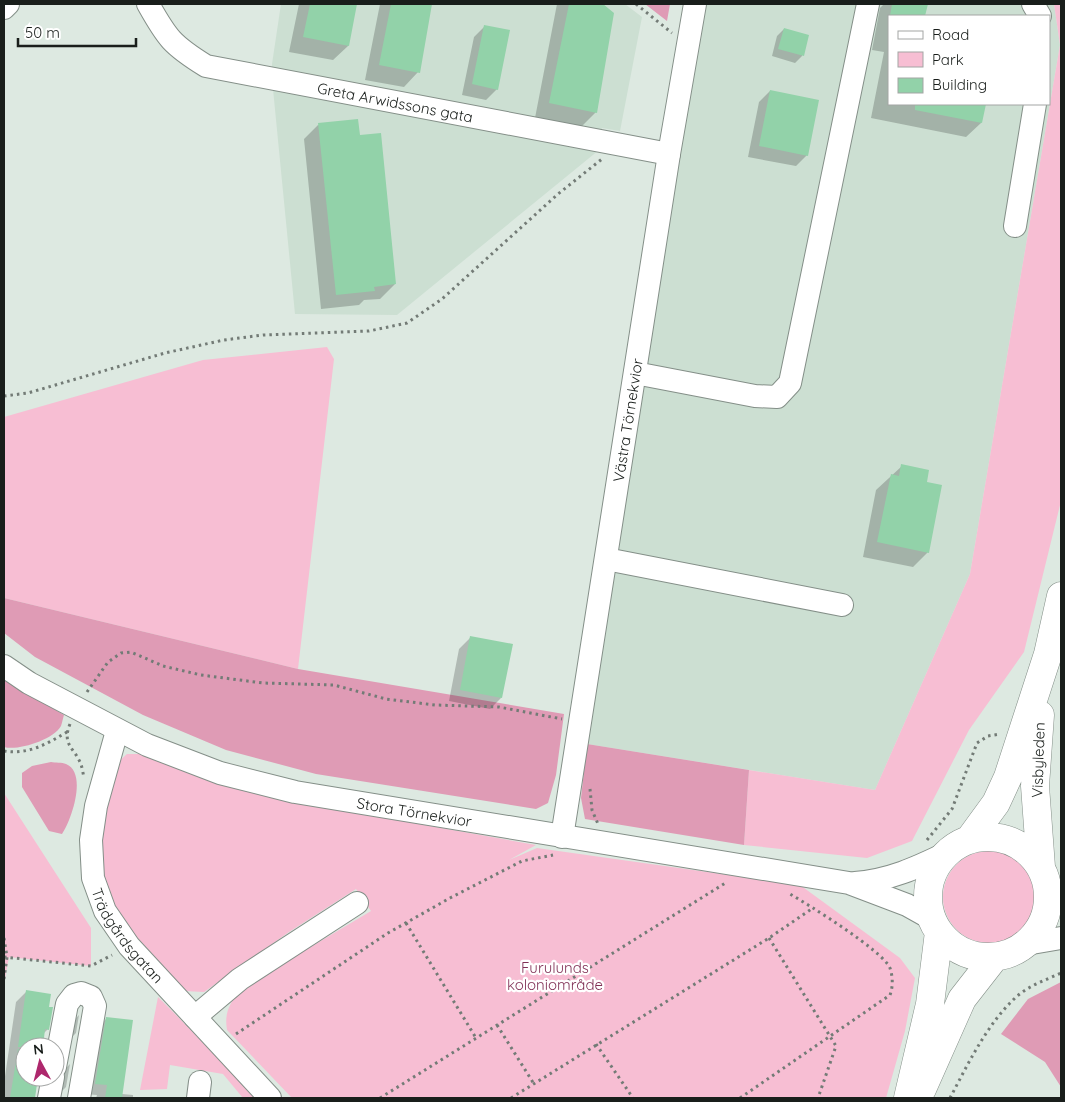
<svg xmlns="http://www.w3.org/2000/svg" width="1065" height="1102" font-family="Quicksand,sans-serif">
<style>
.built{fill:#ccdfd2;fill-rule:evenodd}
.green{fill:#f7bed3}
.forest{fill:#df9bb5}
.shadow{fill:#0003}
.building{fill:#92d2a9}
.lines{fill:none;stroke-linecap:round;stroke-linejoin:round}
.minor-casing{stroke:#848f88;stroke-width:24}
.major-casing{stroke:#848f88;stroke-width:29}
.path{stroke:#737b76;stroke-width:3;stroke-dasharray:2.5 4;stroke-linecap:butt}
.minor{stroke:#fff;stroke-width:22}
.major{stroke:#fff;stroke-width:28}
.labels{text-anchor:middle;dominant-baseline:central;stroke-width:4.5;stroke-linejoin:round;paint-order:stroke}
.street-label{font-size:15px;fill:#191e1b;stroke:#fff}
.park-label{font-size:15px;fill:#813156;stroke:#fff}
</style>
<rect width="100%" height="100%" fill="#dde9e1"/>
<path class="built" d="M 281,4 L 625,4 L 642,17 L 620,131 L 602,128 L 599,150 L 397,315 L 295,314 L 273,89 L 272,64 Z
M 703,4 L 1054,4 L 1060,45 L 970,574 L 875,790 L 587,744 ZM 889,16 L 1049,16 L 1049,104 L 889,104 Z"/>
<path class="green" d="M 1054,4 L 1061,4 L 1061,501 L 1024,652 L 969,730 L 912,841 L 867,858 L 744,845 L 749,770 L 875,790 L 970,574 L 1060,45 Z
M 327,347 L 334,359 L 298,669 L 4,598 L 4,417 L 203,360 Z
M 127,754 L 143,754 L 318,806 L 536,845 L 509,860 L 537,848 L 800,885 L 900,958 L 915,978 L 905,1031 L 886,1098 L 292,1098 L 227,1030 C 224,1012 230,1004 240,989 L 371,911 L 356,889 L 289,932 L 204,992 L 184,991 L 113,914 L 101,871 L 101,824 L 117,763 Z
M 4,793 L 91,928 L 91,966 L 9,957 L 4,984 Z
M943 897a46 46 0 1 1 92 0a46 46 0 1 1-92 0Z
M 158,997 C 192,1030 223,1065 257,1098 L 243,1098 L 223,1074 L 170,1065 L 167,1089 L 140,1090 Z"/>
<path class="forest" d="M 645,4 L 670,4 L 667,21 Z
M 4,598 L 298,669 L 564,714 L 556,775 L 548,803 L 536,809 L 316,774 L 226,750 L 143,715 L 35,657 L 4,633 Z
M 4,679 L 64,715 C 63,718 62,723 61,726 C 53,740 18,751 4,747 Z
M 587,744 L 749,770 L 744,845 L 585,819 L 581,798 Z
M 51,762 C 55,763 62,762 66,764 C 88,773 71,821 62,834 L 49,831 L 22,787 L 22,773 L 32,766 Z
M 1061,982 L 1061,1087 L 1045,1062 L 1001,1034 L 1028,999 Z"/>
<path class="shadow" d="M 299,4 L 356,4 L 348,46 L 333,60 L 289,52 Z
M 380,4 L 431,4 L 418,72 L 404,87 L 365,80 Z
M 557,4 L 601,4 L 613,14 L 596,112 L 581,127 L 535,118 Z
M 884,4 L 927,4 L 924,16 L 889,16 L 889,104 L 985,104 L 981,123 L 966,137 L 871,118 L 884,52 L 872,50 L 880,8 Z
M 485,26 L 497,89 L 486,100 L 462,95 L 474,37 Z
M 784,29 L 808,36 L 802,56 L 795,63 L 772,56 L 777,36 Z
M 770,91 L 807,155 L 796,166 L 748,157 L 759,102 Z
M 318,125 L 358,136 L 395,284 L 380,299 L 364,300 L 359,305 L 321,309 L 304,139 Z
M 902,466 L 925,483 L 928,552 L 913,567 L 863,557 L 876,490 Z
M 470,638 L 501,698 L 490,709 L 449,701 L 459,649 Z
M 27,991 L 48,1029 L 44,1033 L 42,1047 L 25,1047 L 25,1077 L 38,1077 L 34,1098 L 4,1098 L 4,1083 L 16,1002 Z
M 79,1015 L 76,1033 L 69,1040 L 74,1020 Z
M 107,1018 L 122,1094 L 133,1095 L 133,1098 L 96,1098 L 97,1095 L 85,1094 L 96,1029 Z
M 70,1064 L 66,1087 L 59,1094 L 63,1071 Z"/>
<path class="building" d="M 310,4 L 357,4 L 349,46 L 303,37 Z
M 391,4 L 432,4 L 420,73 L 379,65 Z
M 569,4 L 603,4 L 614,13 L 597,113 L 549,103 Z
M 892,4 L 928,4 L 925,16 L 890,16 Z
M 484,25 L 510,30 L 498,90 L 472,84 Z
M 784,28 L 809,35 L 804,56 L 778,49 Z
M 770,90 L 819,100 L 808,156 L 759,146 Z
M 915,104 L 986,104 L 982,123 L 915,110 Z
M 358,119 L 360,135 L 381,133 L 396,284 L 374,287 L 375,291 L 336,295 L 318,123 Z
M 901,464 L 929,470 L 927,482 L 942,485 L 929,553 L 877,542 L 891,474 L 899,476 Z
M 470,636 L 513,644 L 502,698 L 460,690 Z
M 26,990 L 51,994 L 49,1007 L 53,1007 L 49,1030 L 45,1029 L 43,1047 L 18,1047 Z
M 106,1017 L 133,1020 L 122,1098 L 105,1098 L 107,1085 L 95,1084 Z
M 18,1049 L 25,1049 L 25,1077 L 38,1077 L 35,1098 L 10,1098 Z"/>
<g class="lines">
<g class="minor-casing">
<g id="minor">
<path id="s1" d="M 148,4 C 167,38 172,45 206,66 L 669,154"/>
<path d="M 1033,4 L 1040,16"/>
<path d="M 4,8 L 8,4"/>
<path d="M 1015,226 L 1035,104"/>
<path d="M 635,373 L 755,396 L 777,397 L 790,383 L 868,4"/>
<path d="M 606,559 L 842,605"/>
<path id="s2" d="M 4,666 L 29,683 L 147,745 L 220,773 L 295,792 L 849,883 L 907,905 L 932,919"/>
<path id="s3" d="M 117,731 L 96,806 L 91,840 L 93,878 L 105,911 L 129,946 L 270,1098"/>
<path id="s4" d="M 562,837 L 669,154 L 695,4"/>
<path d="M 855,883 C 890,880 916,868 947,853"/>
<path d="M 1049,891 L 1061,900"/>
<path d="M 1026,944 L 1061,938"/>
<path d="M 195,1017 L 240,979 L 357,903"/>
<path d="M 55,1067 L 67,1004 L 74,995 L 81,993 L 91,997 L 95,1006 L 79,1098"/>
<path d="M 49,1098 L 53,1077"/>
<path d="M 198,1098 L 200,1082"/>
</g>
</g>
<g class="major-casing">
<path id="major" d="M 1040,715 L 1035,786 L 1041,867
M928 897a60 60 0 1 1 120 0a60 60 0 1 1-120 0Z
M 969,840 L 996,803 L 1008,777 L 1048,654 L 1061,596
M 922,1089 L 962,999 L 994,958
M 908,1098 L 930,1004 L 939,932"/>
</g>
<path class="path" d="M 636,4 L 672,33
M 4,396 L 28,393 L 165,353 L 224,340 L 263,335 L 369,331 L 407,323 L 442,299 L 558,194 L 602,159
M 87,692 L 108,662 L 121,653 L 131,652 L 163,666 L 201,675 L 263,683 L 334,685 L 386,699 L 435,705 L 499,707 L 562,719
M 70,724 C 62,744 73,747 80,762 C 82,766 83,773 84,778
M 4,751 C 28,755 47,744 67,732
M 590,789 L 592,810 L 598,824
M 927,840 L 952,809 L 977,743 L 988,736 L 1000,734
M 406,923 L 476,1038
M 4,938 L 7,957 L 4,979
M 769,938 L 836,1046 L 818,1098
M 4,957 L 91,966 L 112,955
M 497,1025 L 534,1084
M 236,1034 L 388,933 L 450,898 L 522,861 L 553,855
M 596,1044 L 633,1098
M 380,1098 L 727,882
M 511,1098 L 769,938 L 813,908
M 740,1098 L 890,995 C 893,987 893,977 890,968 C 883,951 809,905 790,894
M 950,1098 C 968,1064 986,1026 1014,999 C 1027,986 1046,980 1061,973"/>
<use href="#minor" class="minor"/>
<use href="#major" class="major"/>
</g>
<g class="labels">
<g class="street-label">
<text stroke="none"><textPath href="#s1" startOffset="279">Greta Arwidssons gata</textPath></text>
<text stroke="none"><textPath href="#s4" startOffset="422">Västra Törnekvior</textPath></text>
<text transform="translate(1038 760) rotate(-88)">Visbyleden</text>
<text stroke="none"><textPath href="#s2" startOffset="440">Stora Törnekvior</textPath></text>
<text stroke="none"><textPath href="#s3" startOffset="218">Trädgårdsgatan</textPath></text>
</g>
<g class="park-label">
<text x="555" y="967">Furulunds<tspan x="555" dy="17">koloniområde</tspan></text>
</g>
</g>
<rect width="1065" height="1102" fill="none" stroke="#191e1b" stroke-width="10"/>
<rect x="888" y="15" width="162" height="90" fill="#ffffff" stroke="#a3a5a4"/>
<rect x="898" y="31" width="25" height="8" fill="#ffffff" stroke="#a3a5a4"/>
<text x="932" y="40" font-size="15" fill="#191e1b">Road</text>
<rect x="898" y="52" width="25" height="15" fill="#f7bed3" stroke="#a3a5a4"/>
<text x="932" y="65" font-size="15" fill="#191e1b">Park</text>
<rect x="898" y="78" width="25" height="15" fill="#92d2a9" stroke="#a3a5a4"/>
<text x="932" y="90" font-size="15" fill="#191e1b">Building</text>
<g transform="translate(40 1062) rotate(353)"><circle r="24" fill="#ffffff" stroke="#a3a5a4"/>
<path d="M0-4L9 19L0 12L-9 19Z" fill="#ae286d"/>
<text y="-8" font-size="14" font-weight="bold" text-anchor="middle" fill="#191e1b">N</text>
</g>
<path d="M18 38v8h118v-8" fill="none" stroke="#191e1b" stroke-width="2.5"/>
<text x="25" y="38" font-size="15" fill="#191e1b" stroke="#ffffff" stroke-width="4" paint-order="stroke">50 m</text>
</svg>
